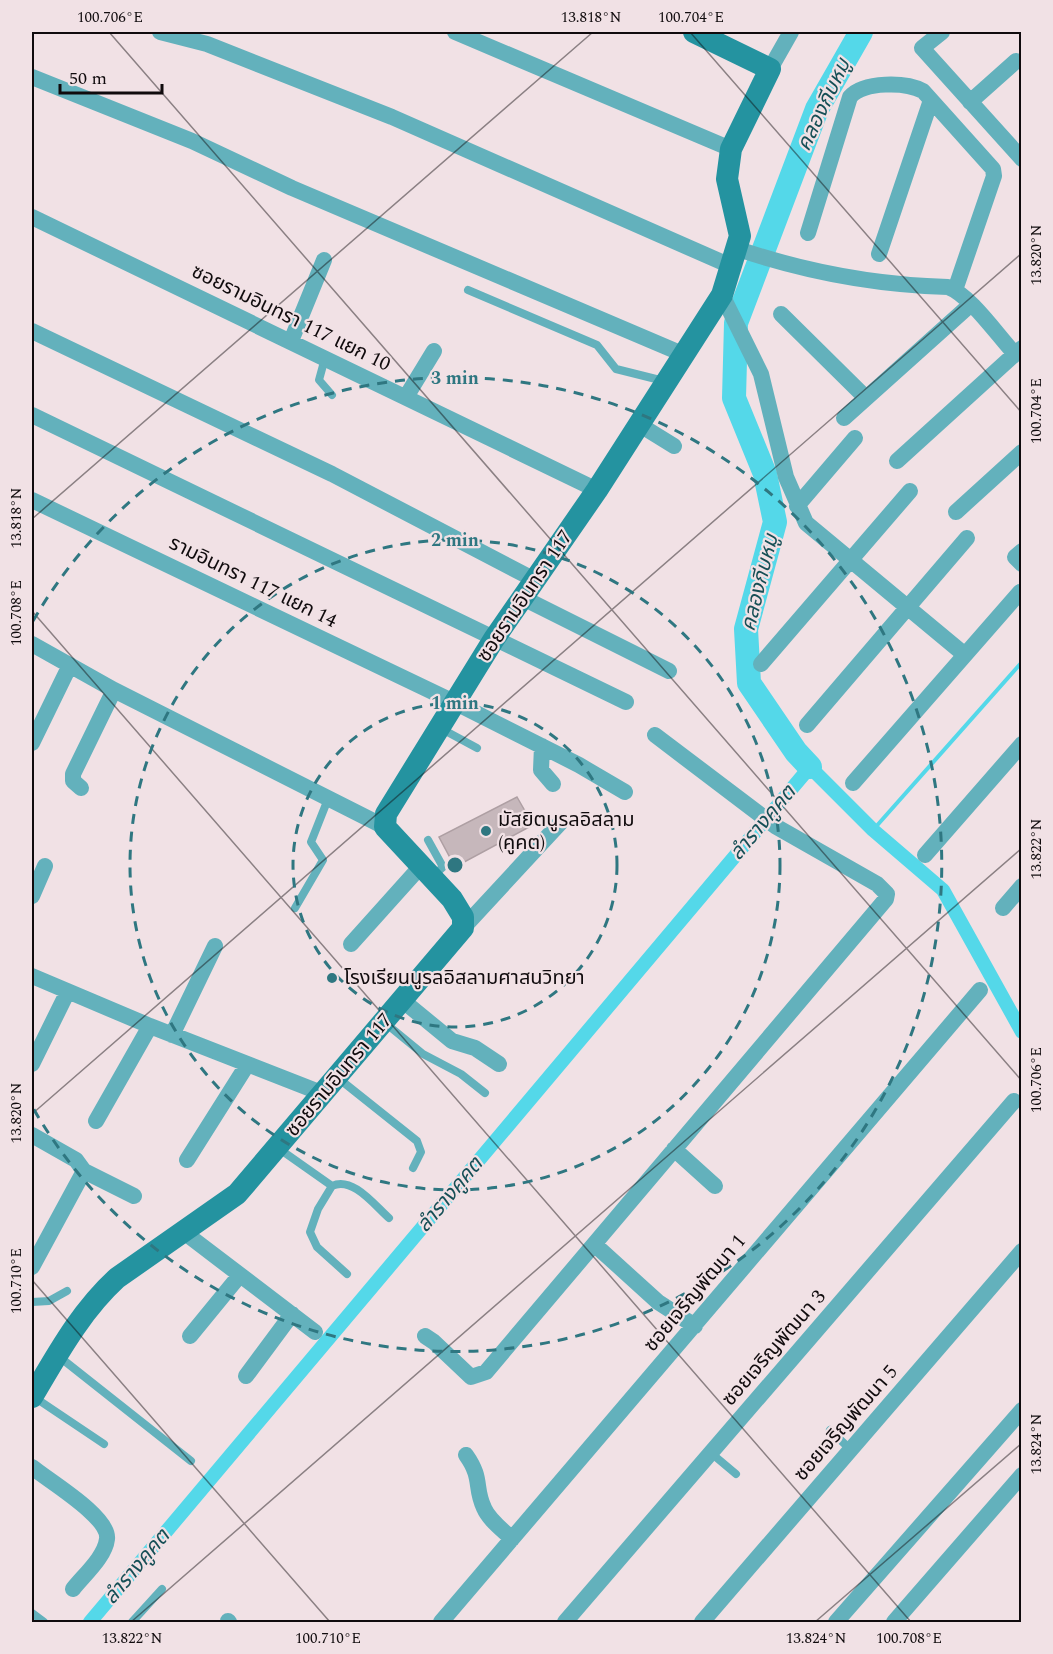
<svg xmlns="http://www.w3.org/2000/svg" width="1053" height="1654" font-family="Spectral,'Noto Sans Thai',serif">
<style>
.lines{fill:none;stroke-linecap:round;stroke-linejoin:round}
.stream{stroke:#54d8e9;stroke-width:4}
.canal{stroke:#54d8e9;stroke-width:14}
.river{stroke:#54d8e9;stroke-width:24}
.building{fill:#c6b7bb;stroke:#ae9fa3;stroke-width:1.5}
.lane{stroke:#63b1bc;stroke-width:8}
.street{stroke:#63b1bc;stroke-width:16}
.secondary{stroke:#2493a0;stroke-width:22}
.ticks{fill:none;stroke:#100b0d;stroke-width:1.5;stroke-opacity:0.45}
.ring{fill:none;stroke:#2f7781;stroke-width:3;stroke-dasharray:10 8}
.poi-dot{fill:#2f7781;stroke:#f1e1e5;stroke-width:2}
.labels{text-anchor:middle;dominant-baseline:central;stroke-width:4.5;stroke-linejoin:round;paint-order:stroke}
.street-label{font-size:20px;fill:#100b0d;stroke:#f1e1e5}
.poi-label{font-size:20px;fill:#100b0d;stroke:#f1e1e5;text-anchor:start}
.water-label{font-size:21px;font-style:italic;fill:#164f56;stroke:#f1e1e5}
.centre{fill:#2f7781;stroke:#f1e1e5;stroke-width:3}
.ring-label{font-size:18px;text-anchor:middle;font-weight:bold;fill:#2f7781;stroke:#f1e1e5;stroke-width:4.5;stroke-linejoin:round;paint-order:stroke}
.neatline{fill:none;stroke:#100b0d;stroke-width:2}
.ticks-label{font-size:15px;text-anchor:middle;fill:#100b0d}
</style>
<rect width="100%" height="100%" fill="#f1e1e5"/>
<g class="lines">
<path class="stream" d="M 873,830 L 1022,662"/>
<path class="canal" d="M 90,1622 L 810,767 L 873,830 L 943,890 L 1022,1032"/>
<path class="river" d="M 810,767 L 796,752 L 749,683 L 746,629 L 775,522 L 765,474 L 734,398 L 736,323 L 817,109 L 861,32"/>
</g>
<path class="building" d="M 517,797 L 533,825 L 455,867 L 439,837 Z"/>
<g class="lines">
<path class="lane" d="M 468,290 L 597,345 L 616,369 L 664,381
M 325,358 L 319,380 L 332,395
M 440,728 L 477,748
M 428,840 L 443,867 L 432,877
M 295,908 L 323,860 L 311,842 L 328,799
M 384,1022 L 423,1054 L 461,1074 L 485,1093
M 338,1078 L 417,1141 L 421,1152 L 413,1168
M 278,1148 L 332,1186 C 353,1176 375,1206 389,1218
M 332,1186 L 318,1209 L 310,1232 L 317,1247 L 347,1274
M 32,1302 L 49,1301 L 67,1291
M 57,1355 L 191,1461
M 34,1397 L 104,1444
M 830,1430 L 851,1450
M 711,1453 L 736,1474
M 32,1613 L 44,1622
M 132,1622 L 162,1589"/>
<path class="street" d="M 160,32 L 207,44 L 392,117 L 733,267
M 455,32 L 731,149
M 942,32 L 922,48 L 1022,159
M 770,69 L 791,32
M 32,77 L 192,141 L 292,188 L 685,355
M 970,102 L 1016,61
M 32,217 L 597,490
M 808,233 L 850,97 C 864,81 906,82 923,91 L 993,169 L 994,176 L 955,290
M 738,249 C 806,272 876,285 948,287 C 970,295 998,336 1015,354 L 1022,348
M 879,254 L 931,100
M 722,295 L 761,374 L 786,477 L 806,523 L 965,655
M 781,314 L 866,398
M 32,331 L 332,474 L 535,580
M 291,341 L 324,260
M 406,397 L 434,351
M 32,415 L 626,702
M 844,418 L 970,305
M 640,425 L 674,446
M 897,461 L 1015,354
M 32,500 L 456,703 L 579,765 L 625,792
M 797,506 L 855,438
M 956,512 L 1022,452
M 1022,551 L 1015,557 L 1022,564
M 523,598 L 669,671
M 32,644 L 114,690 L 385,827
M 761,664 L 910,491
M 807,725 L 967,538
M 32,743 L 70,665
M 542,746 L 541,770 L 553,784
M 853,783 L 1020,592
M 81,788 L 73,781 L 73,774 L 114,690
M 925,855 L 1022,744
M 32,896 L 45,866
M 1003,908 L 1022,886
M 463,928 L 561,822
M 351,944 L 421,866
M 32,976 L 150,1026 L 324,1094
M 402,1000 L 452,1041 L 475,1048 L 499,1064
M 172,1035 L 215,946
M 32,1064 L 67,993
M 96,1121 L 150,1026
M 32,1135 L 76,1160 L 84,1171 L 134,1196
M 674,1149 L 715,1186
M 187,1160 L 247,1065
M 185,1233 L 315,1332
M 594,1244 L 658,1302 L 695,1326
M 32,1267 L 84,1171
M 190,1336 L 240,1275
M 425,1336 L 434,1342 L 471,1377 L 486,1372 L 886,899 L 887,894 L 877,884 L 775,826 L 655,735
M 246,1376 L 292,1314
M 466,1455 C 483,1479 474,1487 484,1508 C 489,1520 503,1530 512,1539
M 32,1467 C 49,1481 110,1517 107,1539 C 105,1557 84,1575 73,1589
M 228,1621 L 229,1622
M 441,1622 L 980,990
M 565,1622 L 1014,1101
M 702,1622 L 1022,1251
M 836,1622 L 1022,1410
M 894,1622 L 1022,1475"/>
<path class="secondary" d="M 32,1397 C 57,1355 80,1312 117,1278 L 237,1194 L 463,928 L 463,917 L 452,899 L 385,827 L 386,814 L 494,639 L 597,490 L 722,295 L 740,236 L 727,179 L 731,149 L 770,69 L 694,32"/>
</g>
<path class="ticks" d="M 109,32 L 1022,1081M 690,32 L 1022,413M 32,519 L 593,32M 32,611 L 911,1622M 32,1114 L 1022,253M 32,1280 L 330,1622M 131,1622 L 1022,848M 815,1622 L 1022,1443"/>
<g class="ring">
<circle cx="455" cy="865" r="162"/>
<circle cx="455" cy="865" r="325"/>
<path d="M33 621A487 487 0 1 1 33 1108"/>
</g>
<g class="poi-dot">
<circle cx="486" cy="831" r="6"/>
<circle cx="332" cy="978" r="6"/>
</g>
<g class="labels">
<g class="street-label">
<text transform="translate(291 318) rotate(26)">ซอยรามอินทรา 117 แยก 10</text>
<text transform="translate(253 582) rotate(26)">รามอินทรา 117 แยก 14</text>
<text transform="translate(525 596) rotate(-56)">ซอยรามอินทรา 117</text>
<text transform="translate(339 1075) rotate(-50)">ซอยรามอินทรา 117</text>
<text transform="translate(695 1293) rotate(-50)">ซอยเจริญพัฒนา 1</text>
<text transform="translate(774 1348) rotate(-49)">ซอยเจริญพัฒนา 3</text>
<text transform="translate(846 1423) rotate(-49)">ซอยเจริญพัฒนา 5</text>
</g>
<g class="poi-label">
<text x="498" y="820">มัสยิตนูรลอิสลาม<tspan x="498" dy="23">(คูคต)</tspan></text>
<text x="344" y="978">โรงเรียนนูรลอิสลามศาสนวิทยา</text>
</g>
<g class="water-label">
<text transform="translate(824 105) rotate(-65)">คลองกีบหมู</text>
<text transform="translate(760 583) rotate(-76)">คลองกีบหมู</text>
<text transform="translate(763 823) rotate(-50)">ลำรางคูคต</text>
<text transform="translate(450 1195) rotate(-50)">ลำรางคูคต</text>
<text transform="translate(137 1567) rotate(-50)">ลำรางคูคต</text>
</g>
</g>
<circle cx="455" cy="865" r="9" class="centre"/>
<g class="ring-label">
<text x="455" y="384">3 min</text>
<text x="455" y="546">2 min</text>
<text x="455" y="709">1 min</text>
</g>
<rect width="1053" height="1654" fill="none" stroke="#f1e1e5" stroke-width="66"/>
<path d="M60 84v9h102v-9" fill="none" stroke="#100b0d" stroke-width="3"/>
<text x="69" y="84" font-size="18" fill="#100b0d" stroke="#f1e1e5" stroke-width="4.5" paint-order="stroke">50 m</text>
<rect x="33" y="33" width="987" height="1588" class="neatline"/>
<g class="ticks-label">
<text x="110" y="22">100.706°E</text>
<text x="591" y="22">13.818°N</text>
<text x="691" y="22">100.704°E</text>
<text transform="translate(1036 255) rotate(-90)" y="5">13.820°N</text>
<text transform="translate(1036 411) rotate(-90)" y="5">100.704°E</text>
<text transform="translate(16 518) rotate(-90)" y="5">13.818°N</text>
<text transform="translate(16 613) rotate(-90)" y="5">100.708°E</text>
<text transform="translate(1036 849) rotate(-90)" y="5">13.822°N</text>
<text transform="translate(1036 1080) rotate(-90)" y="5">100.706°E</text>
<text transform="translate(16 1113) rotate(-90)" y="5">13.820°N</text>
<text transform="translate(16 1281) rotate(-90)" y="5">100.710°E</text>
<text transform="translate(1036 1444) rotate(-90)" y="5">13.824°N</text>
<text x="132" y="1643">13.822°N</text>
<text x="328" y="1643">100.710°E</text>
<text x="816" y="1643">13.824°N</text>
<text x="909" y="1643">100.708°E</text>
</g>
</svg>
